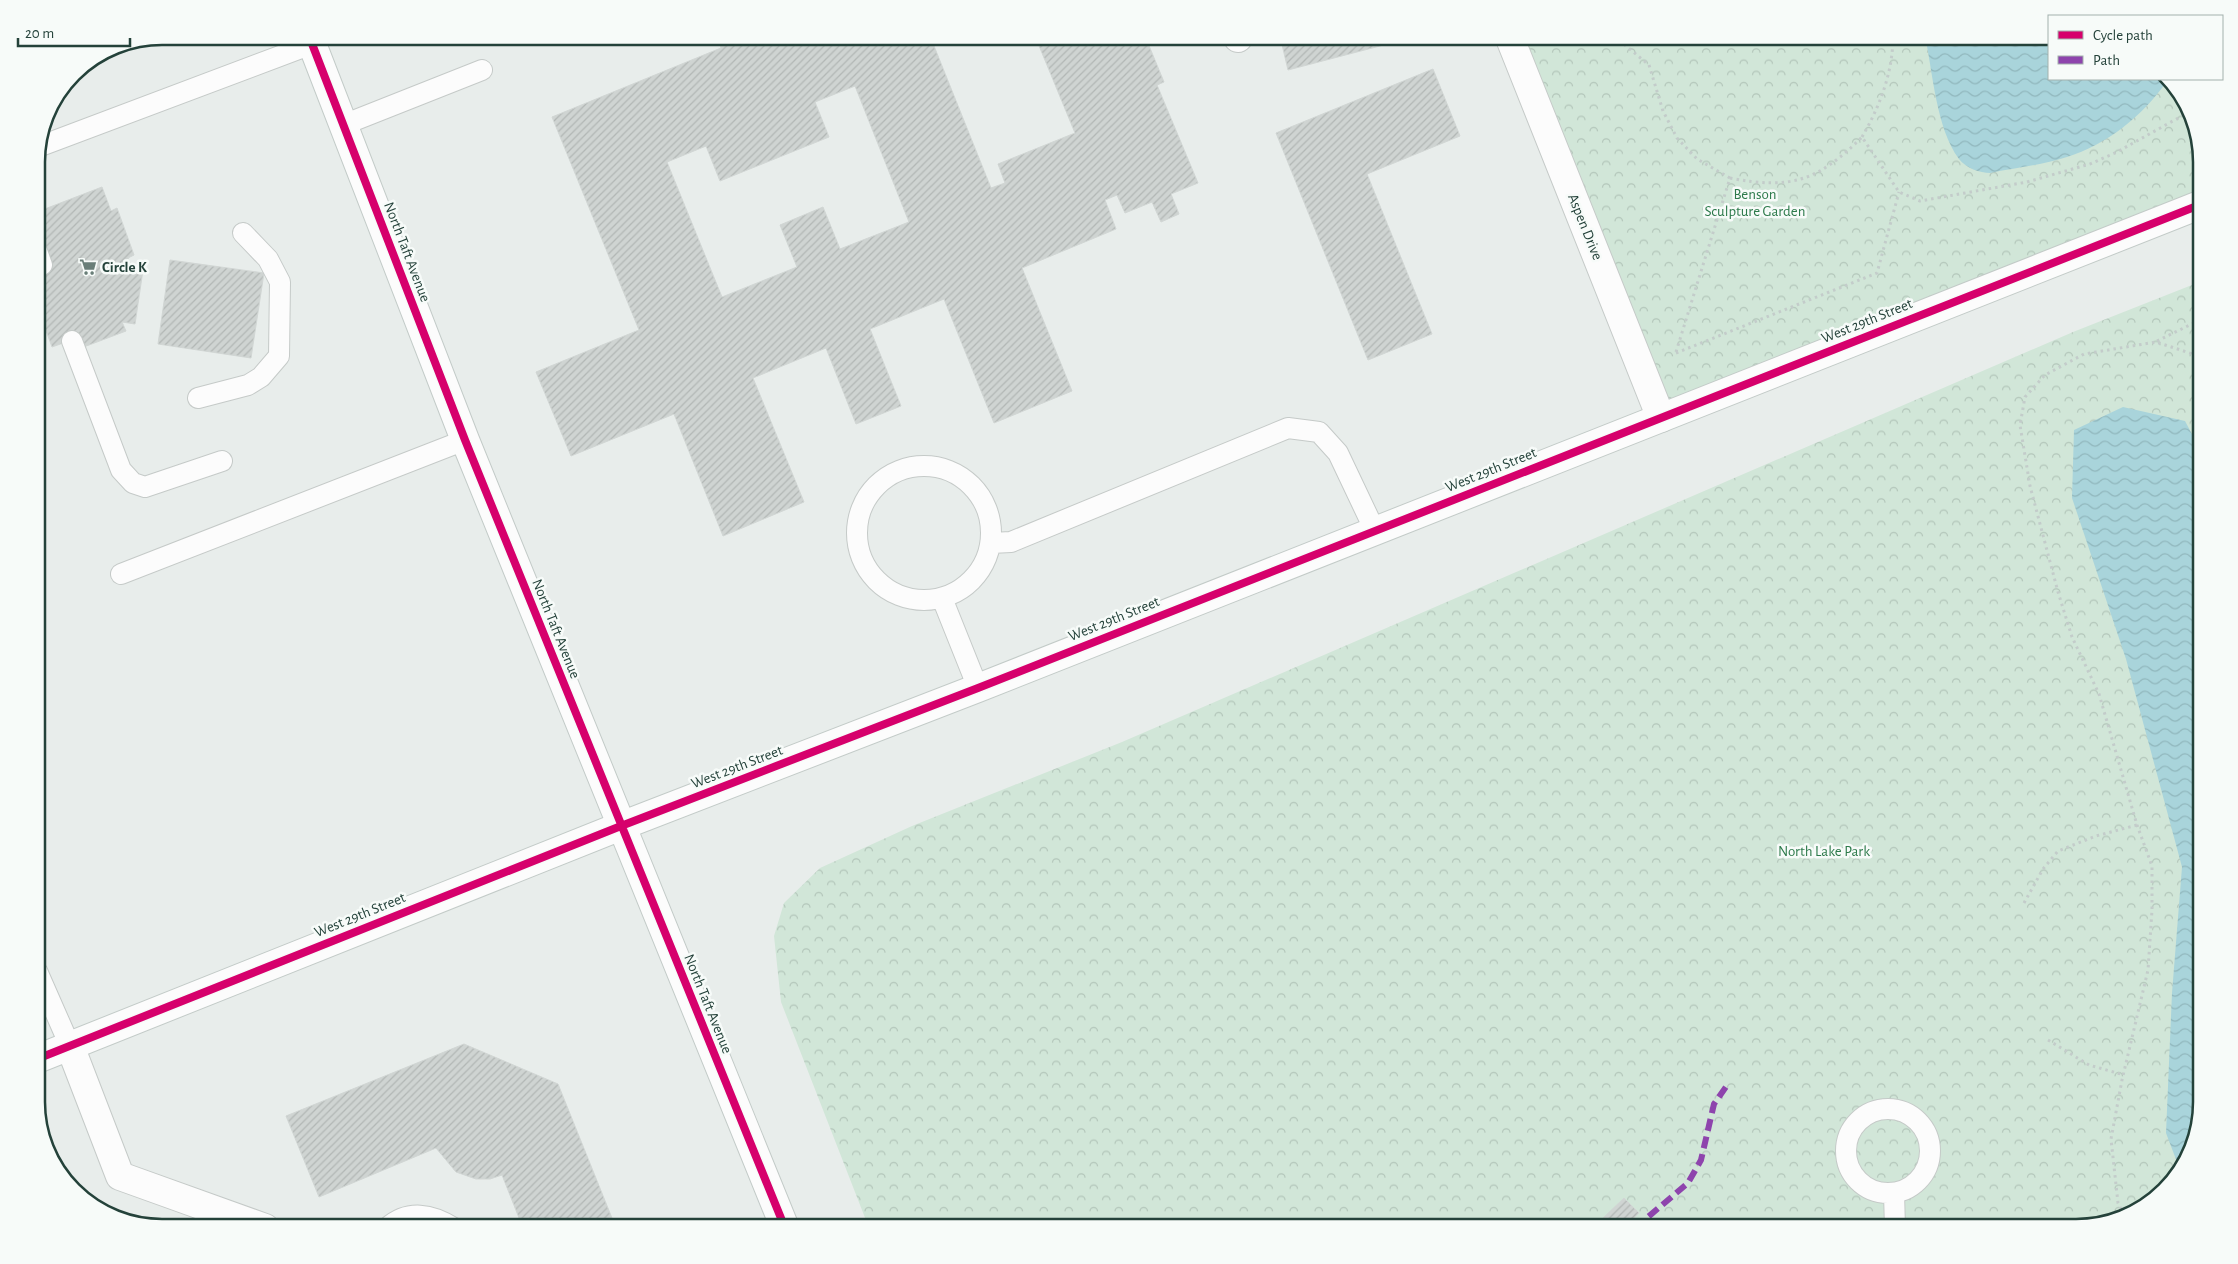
<svg xmlns="http://www.w3.org/2000/svg" width="2238" height="1264" font-family="'Alegreya Sans',sans-serif">
<style>
.park{fill:url(#park-crowns)}
.water{fill:url(#water-waves)}
.building{fill:url(#building-hatch);stroke:#d1d6d4;fill-rule:evenodd}
.lines{fill:none;stroke-linecap:round;stroke-linejoin:round}
.lane-casing{stroke:#c5cac8;stroke-width:22}
.street-casing{stroke:#c5cac8;stroke-width:30}
.secondary-casing{stroke:#c3cbc8;stroke-width:30}
.path{stroke:#c3ccca;stroke-width:3;stroke-dasharray:2.5 4;stroke-linecap:butt}
.lane{stroke:#fcfcfc;stroke-width:20}
.street{stroke:#fcfcfc;stroke-width:28}
.secondary{stroke:#fcfcfc;stroke-width:28}
.quiet{stroke:#8e44ad;stroke-width:6;stroke-dasharray:12 6;stroke-linecap:butt}
.cycleway-casing{stroke:#f7fbf9;stroke-width:11}
.cycleway{stroke:#d6006c;stroke-width:8}
.labels{text-anchor:middle;dominant-baseline:central;stroke-width:5;stroke-linejoin:round;paint-order:stroke}
.park-label{font-size:15px;fill:#2d7a4b;stroke:#f7fbf9}
.street-label{font-size:15px;fill:#24423a;stroke:#f7fbf9}
.poi-label{font-size:15px;font-weight:bold;fill:#24423a;stroke:#f7fbf9;text-anchor:start}
.rim{fill:none;stroke:#24423a;stroke-width:2.5}
</style>
<defs>
<pattern id="park-crowns" width="20" height="18" patternUnits="userSpaceOnUse" patternTransform="scale(1.25)"><rect width="20" height="18" fill="#d1e6d8"/><path d="M2 6a3 3 0 1 1 6 0M12 15a3 3 0 1 1 6 0" fill="none" stroke="#b3c6ba"/></pattern>
<pattern id="water-waves" width="16" height="10" patternUnits="userSpaceOnUse" patternTransform="scale(1.25)"><rect width="16" height="10" fill="#a9d4db"/><path d="M0 5q4-4 8 0t8 0" fill="none" stroke="#91b7bd"/></pattern>
<pattern id="building-hatch" width="6" height="6" patternUnits="userSpaceOnUse" patternTransform="scale(1.25)"><rect width="6" height="6" fill="#cfd4d2"/><path d="M-1 1l2-2M0 6l6-6M5 7l2-2" fill="none" stroke="#b2b7b5"/></pattern>
</defs>
<rect width="100%" height="100%" fill="#e8edeb"/>
<path class="park" d="M 1509,36 L 2049,36 L 2049,79 L 2164,79 L 2185,99 L 2201,154 L 2202,204 L 1661,418 Z
M 2202,281 L 2202,1102 L 2185,1164 L 2139,1211 L 2076,1228 L 869,1228 L 781,1002 L 774,936 L 784,903 L 820,868 L 912,826 L 1122,742 L 2073,332 Z"/>
<path class="water" d="M 1925,36 L 2049,36 L 2049,79 L 2164,79 L 2167,81 C 2143,116 2106,145 2067,157 C 2042,165 2015,168 1990,173 C 1980,173 1966,168 1959,159 C 1936,128 1933,73 1925,36 Z
M 2123,407 L 2185,421 L 2202,453 L 2202,1102 L 2185,1164 L 2180,1170 L 2166,1133 L 2172,993 L 2182,867 L 2126,659 L 2072,498 L 2074,430 Z"/>
<path class="building" d="M 717,36 L 930,36 L 991,188 L 1005,183 L 998,164 L 1075,133 L 1035,36 L 1145,36 L 1164,82 L 1157,85 L 1198,183 L 1171,194 L 1179,214 L 1161,222 L 1152,202 L 1125,213 L 1117,195 L 1105,200 L 1116,229 L 1022,268 L 1072,391 L 994,423 L 944,299 L 870,329 L 901,406 L 856,424 L 826,348 L 753,378 L 804,502 L 723,536 L 674,414 L 571,456 L 536,372 L 639,330 L 552,117 L 721,48 ZM 855,86 L 909,222 L 840,249 L 823,207 L 780,225 L 797,267 L 722,297 L 667,162 L 706,146 L 720,181 L 829,137 L 815,102 Z
M 1280,36 L 1418,36 L 1288,70 Z
M 1433,69 L 1460,136 L 1367,174 L 1432,334 L 1368,360 L 1276,133 Z
M 102,187 L 111,211 L 117,208 L 134,255 L 128,258 L 132,268 L 143,270 L 135,324 L 122,322 L 126,331 L 81,348 L 77,338 L 52,347 L 37,306 L 37,270 L 49,265 L 37,231 L 37,212 Z
M 170,260 L 264,273 L 251,358 L 158,344 Z
M 464,1044 L 558,1084 L 616,1228 L 523,1228 L 502,1175 L 490,1179 L 476,1179 L 456,1172 L 436,1148 L 319,1197 L 286,1116 Z
M 1624,1198 L 1639,1213 L 1624,1228 L 1607,1228 L 1600,1221 Z"/>
<g class="lines">
<g class="lane-casing">
<path id="lane" d="M 343,125 L 482,70
M 38,147 L 312,44
M 37,251 L 42,265
M 72,341 L 121,470 L 133,483 L 145,487 L 222,461
M 198,398 L 248,385 L 261,377 L 279,356 L 280,282 L 268,259 L 243,233
M857 533a67 67 0 1 1 134 0a67 67 0 1 1-134 0Z
M 991,543 L 1011,542 L 1288,428 L 1319,432 L 1338,453 L 1375,531
M 121,574 L 465,440
M 942,598 L 978,688
M 37,971 L 70,1046
M1846 1151a42 42 0 1 1 84 0a42 42 0 1 1-84 0Z
M 1894,1193 L 1895,1228
M 387,1228 C 408,1209 432,1214 454,1228"/>
</g>
<g class="street-casing">
<path id="street" d="M 1237,36 L 1238,38
M 1509,36 L 1661,418
M 70,1046 L 120,1176 L 265,1228"/>
</g>
<g class="secondary-casing">
<path id="secondary" d="M 309,36 L 465,440 L 785,1228
M 37,1059 L 621,826 L 978,688 L 2202,204"/>
</g>
<path class="path" d="M 1614,36 L 1649,65 L 1663,111 L 1677,138 L 1697,159 L 1730,178
M 1862,137 C 1880,106 1893,72 1893,36
M 2157,341 L 2202,319
M 1676,352 L 1730,178 C 1791,190 1818,181 1862,137 L 1899,192 L 1920,201 L 2027,182 L 2090,164 L 2117,152 L 2189,112
M 1676,353 L 1877,273 L 1899,192
M 2024,903 L 2043,869 L 2058,851 L 2096,836 L 2137,825
M 2048,1040 L 2089,1065 L 2124,1075
M 2124,1215 L 2118,1203 L 2111,1139 L 2122,1080 L 2148,970 L 2152,910 L 2152,866 L 2137,825 L 2099,694 L 2072,637 L 2058,592 L 2030,486 L 2020,425 L 2025,397 L 2045,375 L 2084,354 L 2156,342 L 2202,357"/>
<use href="#lane" class="lane"/>
<use href="#street" class="street"/>
<use href="#secondary" class="secondary"/>
<path class="quiet" d="M 1635,1228 L 1688,1183 L 1701,1160 L 1714,1104 L 1728,1084"/>
<g class="cycleway-casing">
<path id="cycleway" d="M 309,36 L 465,440 L 785,1228
M 37,1059 L 621,826 L 978,688 L 2202,204"/>
</g>
<use href="#cycleway" class="cycleway"/>
</g>
<defs>
<g id="supermarket-bare" transform="scale(1.35)"><path d="M-6-5.5h2.5l.6 2H6L4.5 2H-2.5L-4.4-4H-6ZM-1.5 3.2a1.3 1.3 0 1 0 .1 0ZM3 3.2a1.3 1.3 0 1 0 .1 0Z" fill="#697e78" stroke="#f7fbf9" stroke-width="2.5" paint-order="stroke"/></g>
</defs>
<g fill-rule="evenodd">
<use href="#supermarket-bare" x="88" y="267"/>
</g>
<g class="labels">
<g class="park-label">
<text x="1755" y="194">Benson<tspan x="1755" dy="17">Sculpture Garden</tspan></text>
<text x="1824" y="851">North Lake Park</text>
</g>
<g class="street-label">
<text transform="translate(1585 227) rotate(68)">Aspen Drive</text>
<text transform="translate(407 252) rotate(69)">North Taft Avenue</text>
<text transform="translate(1867 321) rotate(-22)">West 29th Street</text>
<text transform="translate(1491 470) rotate(-22)">West 29th Street</text>
<text transform="translate(1114 619) rotate(-22)">West 29th Street</text>
<text transform="translate(556 629) rotate(68)">North Taft Avenue</text>
<text transform="translate(737 767) rotate(-21)">West 29th Street</text>
<text transform="translate(360 915) rotate(-22)">West 29th Street</text>
<text transform="translate(708 1004) rotate(68)">North Taft Avenue</text>
</g>
<g class="poi-label">
<text x="102" y="267">Circle K</text>
</g>
</g>
<path d="M0 0H2238V1264H0ZM162 45H2076A117 117 0 0 1 2193 162V1102A117 117 0 0 1 2076 1219H162A117 117 0 0 1 45 1102V162A117 117 0 0 1 162 45Z" fill="#f7fbf9" fill-rule="evenodd"/>
<path class="rim" d="M162 45H2076A117 117 0 0 1 2193 162V1102A117 117 0 0 1 2076 1219H162A117 117 0 0 1 45 1102V162A117 117 0 0 1 162 45Z"/>
<rect x="2048" y="15" width="175" height="65" fill="#f7fbf9" stroke="#a3b1ad"/>
<rect x="2058" y="31" width="25" height="8" fill="#d6006c" stroke="#a3b1ad"/>
<text x="2093" y="40" font-size="15" fill="#24423a">Cycle path</text>
<rect x="2058" y="56" width="25" height="8" fill="#8e44ad" stroke="#a3b1ad"/>
<text x="2093" y="65" font-size="15" fill="#24423a">Path</text>
<path d="M18 38v8h112v-8" fill="none" stroke="#24423a" stroke-width="2.5"/>
<text x="25" y="38" font-size="15" fill="#24423a" stroke="#f7fbf9" stroke-width="4" paint-order="stroke">20 m</text>
</svg>
